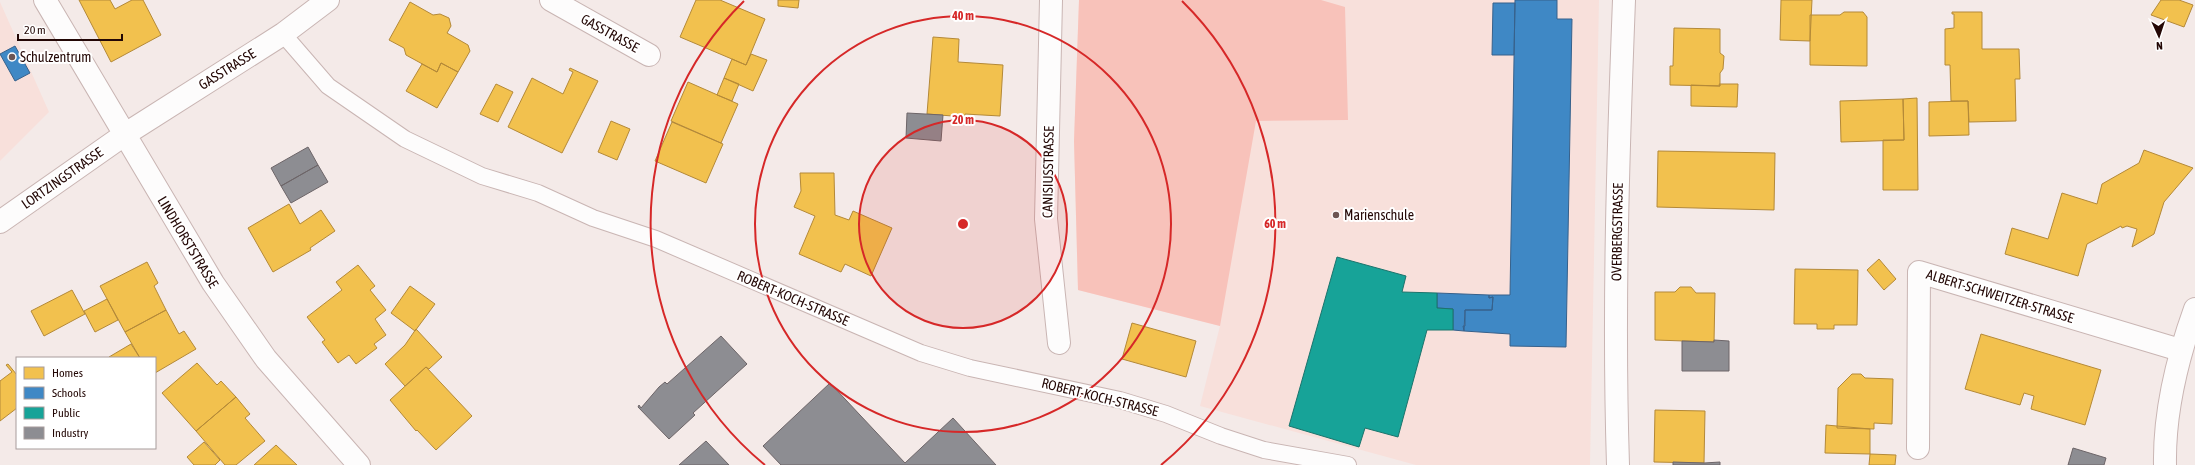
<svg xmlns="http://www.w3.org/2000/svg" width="2195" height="465" font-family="'Asap Condensed',sans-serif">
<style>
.built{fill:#f8e0db}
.green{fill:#f8c2ba}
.homes{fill:#f2c14e;stroke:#b48938}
.schools{fill:#3f88c5;stroke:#37618b}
.public{fill:#17a398;stroke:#1b746c}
.industry{fill:#8d8d92;stroke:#6d6568}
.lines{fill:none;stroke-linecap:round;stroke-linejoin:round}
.lane-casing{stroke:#c9b5b3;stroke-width:18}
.street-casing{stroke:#c9b5b3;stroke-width:24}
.lane{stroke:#fdfcfc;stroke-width:16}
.street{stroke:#fdfcfc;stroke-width:22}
.ring{fill:none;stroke:#d62828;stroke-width:2}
.poi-dot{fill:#6c5654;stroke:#fff;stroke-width:1.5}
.labels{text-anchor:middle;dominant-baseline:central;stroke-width:4;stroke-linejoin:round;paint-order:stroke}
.street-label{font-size:14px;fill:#230705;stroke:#fff}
.poi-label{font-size:14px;fill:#230705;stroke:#fff;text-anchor:start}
.centre{fill:#d62828;stroke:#fff;stroke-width:2}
.ring-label{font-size:12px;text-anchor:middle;font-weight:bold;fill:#d62828;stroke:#fff;stroke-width:4;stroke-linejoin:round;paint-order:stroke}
</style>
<rect width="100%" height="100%" fill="#f4eae8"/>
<path class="built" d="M 1079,0 L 1599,0 L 1590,465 L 1416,465 L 1200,406 L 1220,326 L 1078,290 L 1074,141 Z
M 0,2 L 49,112 L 0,161 Z"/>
<path class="green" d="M 1079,0 L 1321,0 L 1345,7 L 1348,120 L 1256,121 L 1220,326 L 1078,290 L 1074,141 Z"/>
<path class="homes" d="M 79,0 L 110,0 L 115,9 L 132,0 L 143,0 L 161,35 L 111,62 Z
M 696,0 L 720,0 L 765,19 L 746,65 L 680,37 Z
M 778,0 L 799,0 L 798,8 L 778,6 Z
M 1781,0 L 1812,0 L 1810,41 L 1780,40 Z
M 2161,0 L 2179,0 L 2193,5 L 2184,27 L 2151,15 Z
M 410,2 L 433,15 L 440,14 L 449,18 L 451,26 L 447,33 L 468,45 L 470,51 L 458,72 L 441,63 L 437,72 L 406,55 L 404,48 L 389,40 Z
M 1844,12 L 1863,12 L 1867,17 L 1867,66 L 1810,65 L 1810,15 L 1840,15 Z
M 1952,12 L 1982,12 L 1982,49 L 2019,49 L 2020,79 L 2015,79 L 2016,121 L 1969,122 L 1968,101 L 1951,101 L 1950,65 L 1945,65 L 1945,29 L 1954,28 L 1954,14 L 1952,14 Z
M 1674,28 L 1720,29 L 1720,53 L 1724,56 L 1723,69 L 1720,73 L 1720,86 L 1670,85 L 1670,66 L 1673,66 Z
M 933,37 L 959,39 L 958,62 L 1003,65 L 1000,116 L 965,114 L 965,117 L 927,114 Z
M 751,54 L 767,60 L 753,91 L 724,78 L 732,59 L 746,65 Z
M 441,63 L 458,72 L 437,108 L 406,91 L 422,64 L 437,72 Z
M 570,68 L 598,81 L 562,153 L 508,127 L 532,78 L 563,94 L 573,72 L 569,70 Z
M 724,78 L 739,84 L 732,101 L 717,95 Z
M 688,82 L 738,104 L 721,143 L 671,121 Z
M 496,84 L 513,92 L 498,122 L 480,114 Z
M 1719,84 L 1738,84 L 1737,107 L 1691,106 L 1691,85 L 1720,86 Z
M 1917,98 L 1918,190 L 1883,190 L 1883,140 L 1904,140 L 1903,99 Z
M 1903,99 L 1904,140 L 1841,142 L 1840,101 Z
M 1968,101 L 1969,135 L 1929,136 L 1929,102 Z
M 611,121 L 630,129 L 617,160 L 598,152 Z
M 672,122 L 723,144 L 706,183 L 655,161 Z
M 2144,150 L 2193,168 L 2164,202 L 2154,234 L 2132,247 L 2137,229 L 2127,226 L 2122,228 L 2121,226 L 2087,244 L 2078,276 L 2005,254 L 2012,228 L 2048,239 L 2062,193 L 2097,204 L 2102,184 L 2139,163 Z
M 1658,151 L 1775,153 L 1774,210 L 1657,207 Z
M 800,173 L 834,173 L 835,215 L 849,220 L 853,211 L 892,228 L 871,276 L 845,264 L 841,272 L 799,254 L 815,216 L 794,207 L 801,191 Z
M 289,204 L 300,224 L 321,210 L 335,231 L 310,248 L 311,250 L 273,272 L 248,228 Z
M 1879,259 L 1896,279 L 1884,290 L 1867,270 Z
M 147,262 L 158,283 L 154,286 L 166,310 L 125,332 L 100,286 Z
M 358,265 L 375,286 L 370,290 L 386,310 L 375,319 L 386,335 L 374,344 L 377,348 L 356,364 L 349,355 L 338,363 L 322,342 L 325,340 L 307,317 L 342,290 L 336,282 Z
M 1795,269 L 1858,270 L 1857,325 L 1834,325 L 1834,329 L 1817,329 L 1817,324 L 1794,324 Z
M 410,286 L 435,304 L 415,331 L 391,313 Z
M 1680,287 L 1691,287 L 1696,293 L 1715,293 L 1714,342 L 1655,340 L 1655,292 L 1675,292 Z
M 72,290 L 85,314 L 44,336 L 31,311 Z
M 107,299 L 118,320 L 95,332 L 84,311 Z
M 166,310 L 179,334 L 184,331 L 196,349 L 155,373 L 155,358 L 140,358 L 125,332 Z
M 1132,323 L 1196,341 L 1186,377 L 1122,359 Z
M 416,329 L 442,357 L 429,369 L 426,367 L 405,386 L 385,364 L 405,345 Z
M 1981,334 L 2101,370 L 2085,425 L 2031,409 L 2034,396 L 2024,393 L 2020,405 L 1965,389 Z
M 131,344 L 140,358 L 109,358 L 109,357 Z
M 197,363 L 217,385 L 221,381 L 236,397 L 196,431 L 162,393 Z
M 8,364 L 17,375 L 17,408 L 0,421 L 0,381 L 12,372 L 6,365 Z
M 426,367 L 472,416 L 436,450 L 417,430 L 416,431 L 390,400 Z
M 1852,374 L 1861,374 L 1865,378 L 1893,379 L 1892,424 L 1874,423 L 1874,429 L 1837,428 L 1838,388 Z
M 236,397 L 250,414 L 245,418 L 265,441 L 236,465 L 225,465 L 196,431 Z
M 1655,410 L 1705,411 L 1704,463 L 1654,462 Z
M 1826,425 L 1870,429 L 1870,454 L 1825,453 Z
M 204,442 L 220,460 L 215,465 L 194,465 L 187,457 Z
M 276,445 L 297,465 L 254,465 Z
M 1870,454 L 1896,455 L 1895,465 L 1869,465 Z"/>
<path class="schools" d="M 1515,0 L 1557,0 L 1557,19 L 1572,19 L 1566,347 L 1510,346 L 1510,334 L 1464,331 L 1463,326 L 1465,326 L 1465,310 L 1492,310 L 1493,297 L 1489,298 L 1489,295 L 1510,295 Z
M 1493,3 L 1515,3 L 1514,55 L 1492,55 Z
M 15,46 L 30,73 L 15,81 L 0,54 Z
M 1437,293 L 1489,295 L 1489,298 L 1493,297 L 1492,310 L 1465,310 L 1464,331 L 1453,330 L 1453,309 L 1437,308 Z"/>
<path class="public" d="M 1337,257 L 1406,276 L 1402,292 L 1437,293 L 1437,308 L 1453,309 L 1453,330 L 1427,330 L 1398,437 L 1365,428 L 1359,447 L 1289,426 Z"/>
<path class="industry" d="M 907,113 L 943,115 L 941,141 L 906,138 Z
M 308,147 L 318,165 L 281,186 L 271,168 Z
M 318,165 L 328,182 L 291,203 L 281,186 Z
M 721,336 L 747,364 L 693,413 L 695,415 L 669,439 L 638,407 L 639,405 L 641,408 L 659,387 L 665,382 L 667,384 Z
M 1714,340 L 1729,341 L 1729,371 L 1682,371 L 1682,341 L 1714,342 Z
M 830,383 L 905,463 L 953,418 L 996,465 L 781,465 L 763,446 Z
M 706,441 L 729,465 L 679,465 Z
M 2073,448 L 2106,458 L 2104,465 L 2068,465 Z
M 1673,462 L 1704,463 L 1720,462 L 1720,465 L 1673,465 Z"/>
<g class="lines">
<g class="lane-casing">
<path id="lane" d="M 283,34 L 328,86 L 405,139 L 482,176 L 538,193 L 593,218 L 656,239 L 921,353 L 970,368 L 1120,400 L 1166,414 L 1221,436 L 1264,450 L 1348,465"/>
</g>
<g class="street-casing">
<path id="street" d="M 45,0 L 213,283 L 266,359 L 359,465
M 551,0 L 649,55
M 1051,0 L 1046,219 L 1059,343
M 0,222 L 124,135 L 283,34 L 328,0
M 1918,448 L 1919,272 L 2180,350
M 1618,465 C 1613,310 1618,155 1624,0
M 2165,465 C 2164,411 2177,359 2195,309"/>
</g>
<use href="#lane" class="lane"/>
<use href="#street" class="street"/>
</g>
<circle cx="963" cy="224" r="104" fill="#d62828" fill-opacity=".12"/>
<g class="ring">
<circle cx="963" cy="224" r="104"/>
<circle cx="963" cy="224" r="208"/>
<path d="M765 465A312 312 0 0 1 744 1M1182 1A312 312 0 0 1 1161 465"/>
</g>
<g class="poi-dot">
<circle cx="12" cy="57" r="4"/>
<circle cx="1336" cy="215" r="4"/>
</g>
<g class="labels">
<g class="street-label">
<text transform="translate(610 33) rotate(29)">GASSTRASSE</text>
<text transform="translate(227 69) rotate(-32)">GASSTRASSE</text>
<text transform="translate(1048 172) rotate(-89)">CANISIUSSTRASSE</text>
<text transform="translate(62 178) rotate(-35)">LORTZINGSTRASSE</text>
<text transform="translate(1617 232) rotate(-89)">OVERBERGSTRASSE</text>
<text transform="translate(188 242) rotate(59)">LINDHORSTSTRASSE</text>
<text transform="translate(2000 296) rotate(17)">ALBERT-SCHWEITZER-STRASSE</text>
<text transform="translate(793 298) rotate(23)">ROBERT-KOCH-STRASSE</text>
<text transform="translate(1100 397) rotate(14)">ROBERT-KOCH-STRASSE</text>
</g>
<g class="poi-label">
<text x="20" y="57">Schulzentrum</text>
<text x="1344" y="215">Marienschule</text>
</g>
</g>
<circle cx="963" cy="224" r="6" class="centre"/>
<g class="ring-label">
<text x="963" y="20">40 m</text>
<text x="963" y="124">20 m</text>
<text x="1275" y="228">60 m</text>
</g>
<rect x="16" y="357" width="140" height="92" fill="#ffffff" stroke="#a79c9b"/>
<rect x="24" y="367" width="20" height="12" fill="#f2c14e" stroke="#a79c9b"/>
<text x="52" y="377" font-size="12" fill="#230705">Homes</text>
<rect x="24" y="387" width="20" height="12" fill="#3f88c5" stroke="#a79c9b"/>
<text x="52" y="397" font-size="12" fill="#230705">Schools</text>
<rect x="24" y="407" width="20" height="12" fill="#17a398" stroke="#a79c9b"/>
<text x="52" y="417" font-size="12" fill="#230705">Public</text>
<rect x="24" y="427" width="20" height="12" fill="#8d8d92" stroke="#a79c9b"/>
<text x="52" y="437" font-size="12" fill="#230705">Industry</text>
<g transform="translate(2159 36) rotate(177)" stroke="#ffffff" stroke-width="3" paint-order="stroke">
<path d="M0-3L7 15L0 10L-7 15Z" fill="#230705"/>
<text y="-6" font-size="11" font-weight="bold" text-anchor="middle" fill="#230705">N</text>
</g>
<path d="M18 34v6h104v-6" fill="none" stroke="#230705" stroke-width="2"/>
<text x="24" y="34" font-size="12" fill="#230705" stroke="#ffffff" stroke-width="3" paint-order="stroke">20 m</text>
</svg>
